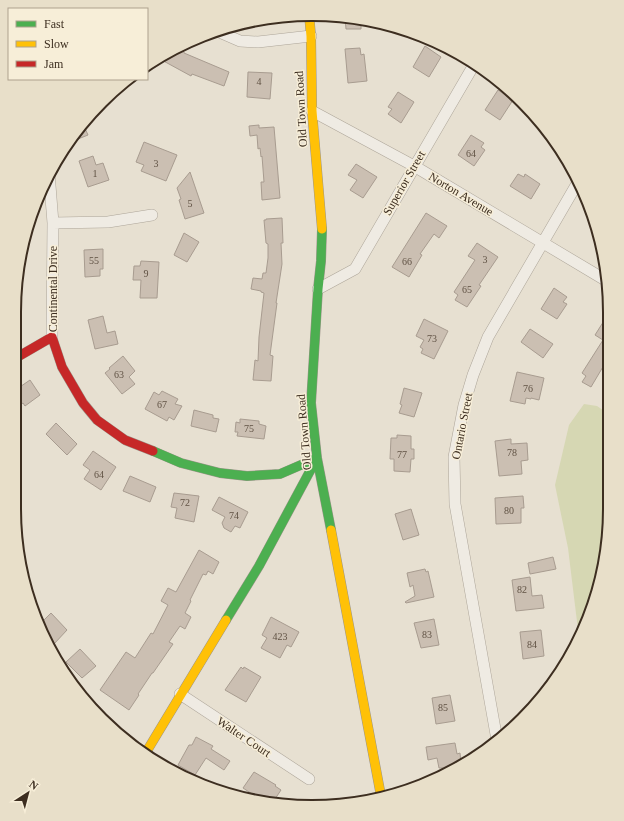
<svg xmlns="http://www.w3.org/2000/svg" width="624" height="821" font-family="'Times New Roman',serif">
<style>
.green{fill:#d6d7b3}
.building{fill:#cbbfb2;stroke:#a89c90}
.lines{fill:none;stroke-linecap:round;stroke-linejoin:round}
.street-casing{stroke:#ada599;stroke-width:12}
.fast-casing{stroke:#9c958a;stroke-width:10}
.slow-casing{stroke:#9c958a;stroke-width:10}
.jam-casing{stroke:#9c958a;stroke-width:10}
.street{stroke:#efebe3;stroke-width:11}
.fast{stroke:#4caf50;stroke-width:9}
.slow{stroke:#ffc107;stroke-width:9}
.jam{stroke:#c62828;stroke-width:9}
.labels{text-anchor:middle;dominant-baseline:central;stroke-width:3;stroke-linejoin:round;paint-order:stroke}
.number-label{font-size:10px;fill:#605244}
.street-label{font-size:12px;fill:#3d2e20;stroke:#f7eed8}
.rim{fill:none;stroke:#3d2e20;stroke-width:2}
</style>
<rect width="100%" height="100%" fill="#e7e0d1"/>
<path class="green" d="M 584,404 L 597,406 L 607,413 L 607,548 L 587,623 L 579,638 L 568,548 L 555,485 L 569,425 Z"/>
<path class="building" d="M 345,17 L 361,19 L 361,29 L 346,29 Z
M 425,46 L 441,57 L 429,77 L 413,67 Z
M 177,48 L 184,52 L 184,53 L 229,72 L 224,86 L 192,74 L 191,76 L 158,58 Z
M 360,48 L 361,55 L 364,54 L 367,81 L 348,83 L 345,49 Z
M 248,72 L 272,73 L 270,99 L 247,97 Z
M 498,90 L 513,100 L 500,120 L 485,110 Z
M 398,92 L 414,102 L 401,123 L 388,114 L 392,109 L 388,107 Z
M 83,124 L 88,135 L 68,143 L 75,131 Z
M 259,125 L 259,128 L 274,127 L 280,198 L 262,200 L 261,182 L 264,182 L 262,156 L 261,157 L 260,148 L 258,149 L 257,135 L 250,136 L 249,126 Z
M 471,135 L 484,143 L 481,147 L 485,150 L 474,166 L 458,155 Z
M 144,142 L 177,155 L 166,181 L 141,171 L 144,165 L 136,162 Z
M 93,156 L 96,165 L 103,163 L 109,180 L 88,187 L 79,161 Z
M 356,164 L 377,177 L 363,198 L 350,190 L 357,180 L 348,175 Z
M 190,172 L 204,213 L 185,219 L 179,200 L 181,199 L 177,188 Z
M 518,174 L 524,177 L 525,174 L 540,184 L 531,199 L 510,186 Z
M 426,213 L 447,226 L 439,238 L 434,234 L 420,254 L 422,255 L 409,277 L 392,267 Z
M 282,218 L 283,243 L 281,243 L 282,264 L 276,303 L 277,303 L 270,355 L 273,356 L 271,381 L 253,380 L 255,360 L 258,361 L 259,337 L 264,293 L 261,292 L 261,291 L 251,289 L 253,278 L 262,279 L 263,273 L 266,273 L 268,258 L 268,244 L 266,243 L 264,220 L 266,220 L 266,219 Z
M 184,233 L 199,242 L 187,262 L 174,255 Z
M 477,243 L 498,257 L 479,285 L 481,286 L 467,307 L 455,300 L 458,295 L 454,292 L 475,260 L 468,256 Z
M 103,249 L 103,269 L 100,269 L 100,276 L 85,277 L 84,250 Z
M 141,261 L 159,262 L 157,298 L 140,298 L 141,280 L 133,280 L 134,266 L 140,266 Z
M 554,288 L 567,297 L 563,302 L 567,304 L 557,319 L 541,309 Z
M 103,316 L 107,333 L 115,331 L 118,344 L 95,349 L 88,320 Z
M 607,316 L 607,360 L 591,387 L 582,382 L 586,376 L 582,373 L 603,340 L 595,335 Z
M 424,319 L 448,331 L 434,359 L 421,353 L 423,349 L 420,347 L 424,340 L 416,336 Z
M 530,329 L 553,344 L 543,358 L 521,342 Z
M 123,356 L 135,371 L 129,377 L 135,384 L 122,394 L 105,373 L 110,369 L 109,368 Z
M 517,372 L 544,378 L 539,400 L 531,398 L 531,399 L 526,398 L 525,404 L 510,401 Z
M 30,380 L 40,395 L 25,406 L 23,403 L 14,409 L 14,391 Z
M 404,388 L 422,393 L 414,417 L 399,413 L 402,405 L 400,404 Z
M 162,391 L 178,399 L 175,404 L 182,406 L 174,420 L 169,417 L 167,421 L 145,409 L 154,392 L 159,395 Z
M 194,410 L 213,415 L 213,418 L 219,419 L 216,432 L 191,426 Z
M 240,419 L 259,421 L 259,424 L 266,426 L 264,439 L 237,436 L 238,432 L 235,432 L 236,422 L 240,423 Z
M 56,423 L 77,444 L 67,455 L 46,434 Z
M 397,435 L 411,436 L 411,449 L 414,449 L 414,459 L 411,459 L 410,472 L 394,471 L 394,459 L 390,459 L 391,438 L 397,438 Z
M 511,439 L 511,444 L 527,443 L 528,460 L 521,461 L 522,474 L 499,476 L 495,441 Z
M 93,451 L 116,467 L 101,490 L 84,479 L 90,470 L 83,465 Z
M 130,476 L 156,487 L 150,502 L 123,491 Z
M 174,493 L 199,496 L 194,522 L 175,518 L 177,508 L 171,507 Z
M 523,496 L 524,508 L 521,508 L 521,523 L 496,524 L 495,498 Z
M 219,497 L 248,512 L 240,528 L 235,526 L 231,532 L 224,528 L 222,523 L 225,517 L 212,510 Z
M 411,509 L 419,535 L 403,540 L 395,514 Z
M 199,550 L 219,562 L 213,574 L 208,571 L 206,575 L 203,574 L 190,600 L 191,601 L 185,613 L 191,617 L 185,629 L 180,626 L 169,642 L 173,644 L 153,673 L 152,673 L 138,694 L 139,695 L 129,710 L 100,690 L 126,652 L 135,658 L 151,633 L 153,634 L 168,605 L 161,601 L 168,588 L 176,592 Z
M 553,557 L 556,569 L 530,574 L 528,563 Z
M 425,569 L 426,572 L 428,571 L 434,597 L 406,603 L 405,602 L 415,596 L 413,585 L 410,587 L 407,573 Z
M 530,577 L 532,596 L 542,595 L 544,608 L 516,611 L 512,580 Z
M 51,613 L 67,630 L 54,644 L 44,633 L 40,624 Z
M 271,617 L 299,632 L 291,647 L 287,645 L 280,658 L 261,648 L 267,638 L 262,635 Z
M 434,619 L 439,645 L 421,648 L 414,623 Z
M 541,630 L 544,656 L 523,659 L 520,632 Z
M 80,649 L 96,666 L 82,678 L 66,662 Z
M 241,667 L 243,669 L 244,667 L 261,677 L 246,702 L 225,690 Z
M 450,695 L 455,721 L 436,724 L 432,698 Z
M 196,737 L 213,746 L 211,749 L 230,761 L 224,770 L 206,758 L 195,775 L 178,765 L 189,745 L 192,745 Z
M 455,743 L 457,754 L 460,753 L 461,763 L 459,764 L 459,766 L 444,773 L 443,768 L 439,768 L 437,758 L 428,760 L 426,747 Z
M 254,772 L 276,785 L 275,786 L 281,790 L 273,802 L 263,801 L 243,788 Z"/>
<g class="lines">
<g class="street-casing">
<path id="street" d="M 217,31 L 240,41 L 258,42 L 311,36
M 312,111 L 414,166 L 607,281
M 49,173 L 53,223 L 52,337
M 53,223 L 108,222 L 152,215
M 318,289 L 355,269 L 475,63
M 180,694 L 309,779
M 497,740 L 455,504 L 454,457 L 464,405 L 473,375 L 488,337 L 578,182"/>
</g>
<g class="fast-casing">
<path id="fast" d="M 322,229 L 321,261 L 318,289 L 311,403 L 317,458 L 331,530
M 153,451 L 181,463 L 220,473 L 247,476 L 280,474 L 317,458
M 226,620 L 259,566 L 317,458"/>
</g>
<g class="slow-casing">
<path id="slow" d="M 309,14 L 311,36 L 312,111 L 322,229
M 331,530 L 381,796
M 145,754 L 226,620"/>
</g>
<g class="jam-casing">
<path id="jam" d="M 14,359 L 52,337 L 62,367 L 83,403 L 97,420 L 125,440 L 153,451"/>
</g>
<use href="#street" class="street"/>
<use href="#fast" class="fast"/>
<use href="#slow" class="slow"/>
<use href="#jam" class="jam"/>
</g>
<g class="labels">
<g class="number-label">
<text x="259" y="81">4</text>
<text x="471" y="153">64</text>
<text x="156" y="163">3</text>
<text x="95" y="173">1</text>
<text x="190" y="203">5</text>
<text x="485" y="259">3</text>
<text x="94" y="260">55</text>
<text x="407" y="261">66</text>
<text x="146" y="273">9</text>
<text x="467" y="289">65</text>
<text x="432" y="338">73</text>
<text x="119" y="374">63</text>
<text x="528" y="388">76</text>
<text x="162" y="404">67</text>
<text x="249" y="428">75</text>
<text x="512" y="452">78</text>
<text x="402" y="454">77</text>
<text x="99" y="474">64</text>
<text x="185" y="502">72</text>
<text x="509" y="510">80</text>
<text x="234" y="515">74</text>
<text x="522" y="589">82</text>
<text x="427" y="634">83</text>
<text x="280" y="636">423</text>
<text x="532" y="644">84</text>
<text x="443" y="707">85</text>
</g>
<g class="street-label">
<text transform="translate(301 109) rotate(-93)">Old Town Road</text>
<text transform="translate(404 183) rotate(-60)">Superior Street</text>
<text transform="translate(461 194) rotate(31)">Norton Avenue</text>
<text transform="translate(53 289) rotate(-90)">Continental Drive</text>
<text transform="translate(462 426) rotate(-79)">Ontario Street</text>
<text transform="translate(304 432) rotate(-95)">Old Town Road</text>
<text transform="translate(244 737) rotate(34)">Walter Court</text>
</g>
</g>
<path d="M0 0H624V821H0ZM312 21H312A291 291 0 0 1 603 312V509A291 291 0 0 1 312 800H312A291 291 0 0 1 21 509V312A291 291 0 0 1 312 21Z" fill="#e8dfc9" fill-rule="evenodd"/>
<path class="rim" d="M312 21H312A291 291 0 0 1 603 312V509A291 291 0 0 1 312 800H312A291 291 0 0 1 21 509V312A291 291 0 0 1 312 21Z"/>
<rect x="8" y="8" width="140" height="72" fill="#f7eed8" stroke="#ada18e"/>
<rect x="16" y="21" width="20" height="6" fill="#4caf50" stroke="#ada18e"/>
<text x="44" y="28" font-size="12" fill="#3d2e20">Fast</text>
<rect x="16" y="41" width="20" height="6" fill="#ffc107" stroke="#ada18e"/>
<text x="44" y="48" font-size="12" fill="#3d2e20">Slow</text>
<rect x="16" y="61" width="20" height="6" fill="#c62828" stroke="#ada18e"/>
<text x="44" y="68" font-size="12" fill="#3d2e20">Jam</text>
<g transform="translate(28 793) rotate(36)" stroke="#f7eed8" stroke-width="3" paint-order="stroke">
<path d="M0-3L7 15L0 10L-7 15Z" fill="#3d2e20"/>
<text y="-6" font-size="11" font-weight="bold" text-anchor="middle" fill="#3d2e20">N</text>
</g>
</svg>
